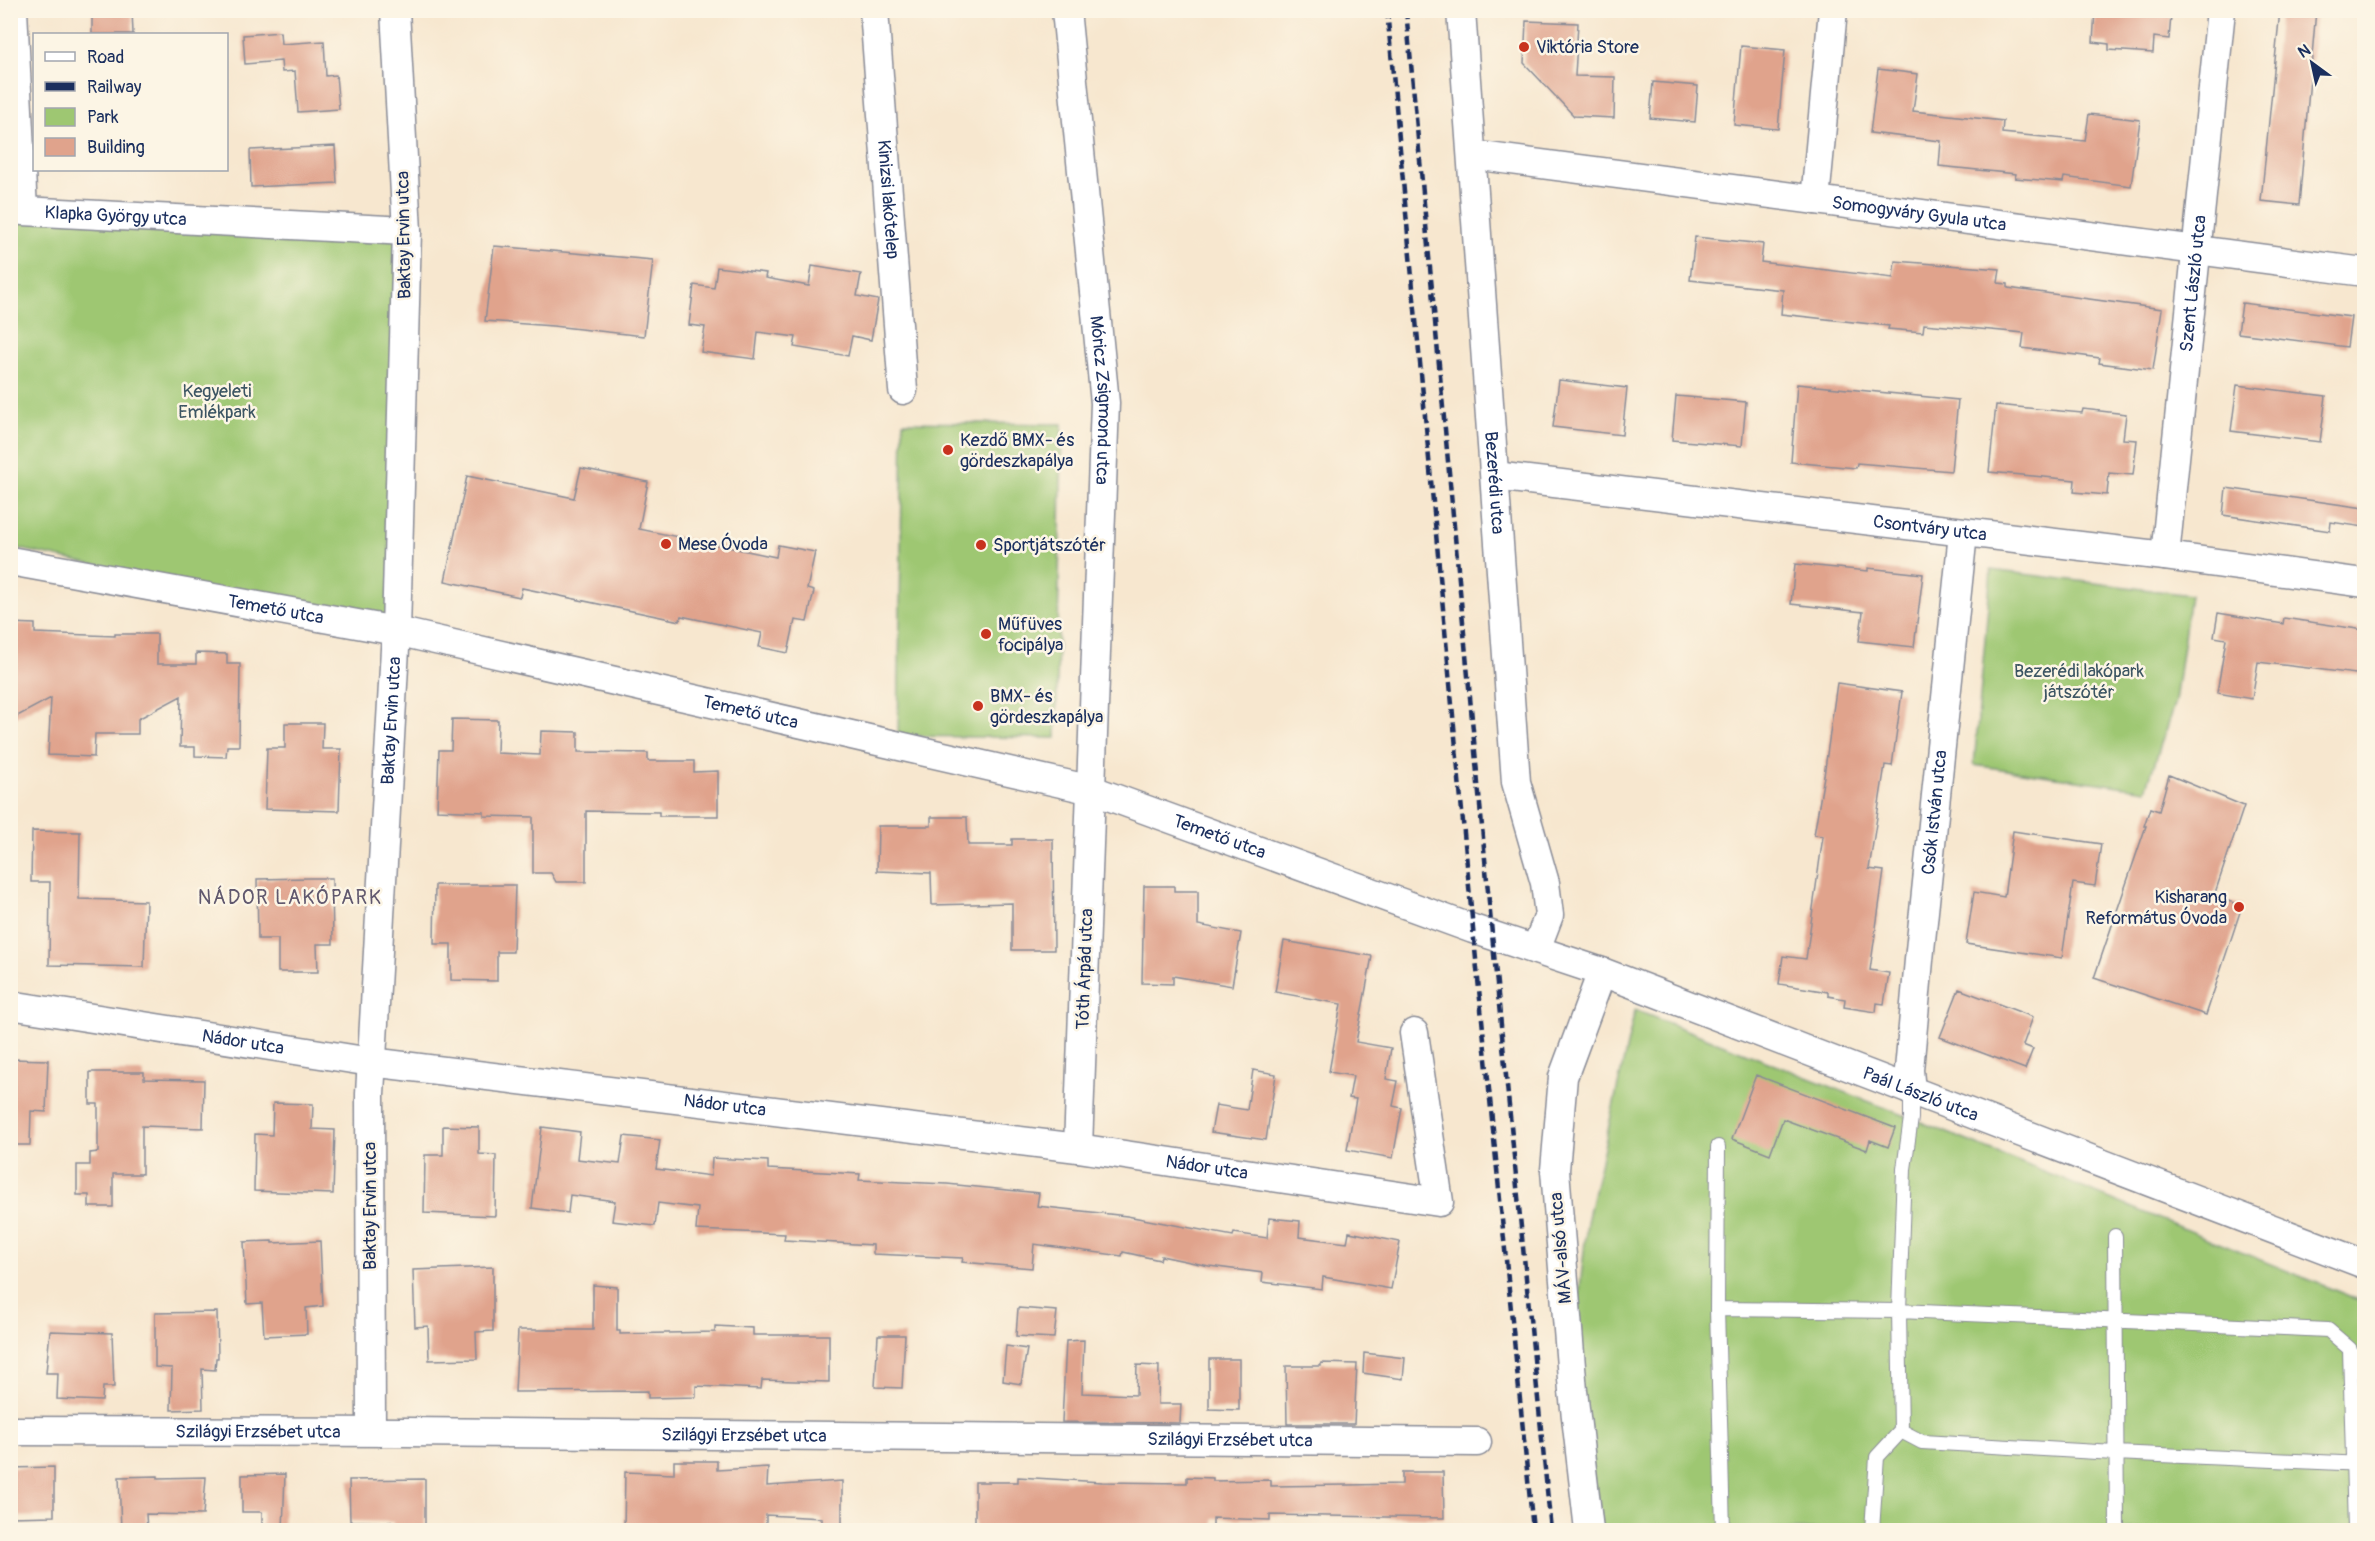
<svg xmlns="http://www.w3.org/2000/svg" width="2375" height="1541" font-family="Pangolin,sans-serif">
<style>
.green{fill:#9ec772;stroke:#5c7b68;stroke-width:1.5}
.building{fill:#e0a38c}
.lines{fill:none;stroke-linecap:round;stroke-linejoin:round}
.service-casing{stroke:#898b96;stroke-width:16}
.minor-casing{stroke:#898b96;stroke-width:31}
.service{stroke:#fff;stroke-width:14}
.minor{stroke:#fff;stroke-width:28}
.rail{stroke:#1b2f5e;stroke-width:4.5;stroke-dasharray:9 4.5;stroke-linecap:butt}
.poi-dot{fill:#c8321e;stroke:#fcf5e5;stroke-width:2}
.labels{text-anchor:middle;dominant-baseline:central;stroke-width:5;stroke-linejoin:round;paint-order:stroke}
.poi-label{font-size:18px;fill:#1b2f5e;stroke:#fcf5e5;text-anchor:start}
.street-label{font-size:18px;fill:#1b2f5e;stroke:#fcf5e5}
.park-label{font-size:18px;fill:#3c5563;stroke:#fcf5e5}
.neighbourhood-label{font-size:20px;letter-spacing:1.5px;fill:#60586e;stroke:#fcf5e5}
</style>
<rect width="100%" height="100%" fill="#fcf5e5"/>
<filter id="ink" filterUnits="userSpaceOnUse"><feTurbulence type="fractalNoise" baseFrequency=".0167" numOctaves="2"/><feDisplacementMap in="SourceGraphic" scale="12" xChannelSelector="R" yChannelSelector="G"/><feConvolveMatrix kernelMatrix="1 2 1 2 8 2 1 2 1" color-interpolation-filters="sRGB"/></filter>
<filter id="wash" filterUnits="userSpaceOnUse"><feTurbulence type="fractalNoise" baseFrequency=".008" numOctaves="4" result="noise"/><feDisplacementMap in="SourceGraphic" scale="24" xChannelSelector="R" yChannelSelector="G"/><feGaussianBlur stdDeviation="1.35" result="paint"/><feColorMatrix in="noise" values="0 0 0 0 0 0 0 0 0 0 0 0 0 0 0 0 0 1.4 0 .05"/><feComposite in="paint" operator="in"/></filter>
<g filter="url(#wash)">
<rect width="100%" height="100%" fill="#f7e7cf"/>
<path class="green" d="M 10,209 L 407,231 L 396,631 L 11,547 Z
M 903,422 L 1062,424 L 1056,738 L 898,736 Z
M 1991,570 L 2190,595 L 2175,701 L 2146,790 L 1974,765 Z
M 1635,1010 L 1911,1118 L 2364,1302 L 2364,1530 L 1587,1530 L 1569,1390 L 1587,1222 Z"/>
<g id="blocks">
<path class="building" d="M 92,10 L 132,10 L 133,34 L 92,34 Z
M 2095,10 L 2171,16 L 2169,39 L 2154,37 L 2153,53 L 2109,50 L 2109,44 L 2093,42 Z
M 2280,10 L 2316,10 L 2299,205 L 2261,201 Z
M 1526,21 L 1578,23 L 1575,76 L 1615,77 L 1614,118 L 1574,116 L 1524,63 Z
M 280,32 L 281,44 L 324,41 L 326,76 L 336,75 L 339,109 L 298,112 L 295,71 L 282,72 L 281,61 L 245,64 L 243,35 Z
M 1741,46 L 1785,50 L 1778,129 L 1734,125 Z
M 1878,69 L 1918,74 L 1913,111 L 2003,121 L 2002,133 L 2085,141 L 2089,114 L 2140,120 L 2131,186 L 2064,177 L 2063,182 L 2015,178 L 2016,174 L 1939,166 L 1941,141 L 1870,133 Z
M 1653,82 L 1698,86 L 1695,122 L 1650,118 Z
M 335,146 L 337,183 L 251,187 L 250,150 Z
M 1695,237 L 1763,244 L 1761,262 L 1893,278 L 1895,261 L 2000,269 L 1998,283 L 2008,284 L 2008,288 L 2162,309 L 2153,370 L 2099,363 L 2100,358 L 2022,348 L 2024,333 L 1924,324 L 1923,332 L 1888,329 L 1889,326 L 1781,314 L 1783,290 L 1690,280 Z
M 494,246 L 653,260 L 644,336 L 553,326 L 485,321 Z
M 812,266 L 861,274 L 857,296 L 878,300 L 871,340 L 852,336 L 848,356 L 794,347 L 796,337 L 758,332 L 755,359 L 701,352 L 705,327 L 689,325 L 694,285 L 714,288 L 717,267 L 766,273 L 765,278 L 809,286 Z
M 2242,303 L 2351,317 L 2347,347 L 2238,333 Z
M 1559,380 L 1627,388 L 1622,435 L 1553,427 Z
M 1797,384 L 1958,400 L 1951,471 L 1857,463 L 1856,468 L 1791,462 Z
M 2237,385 L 2326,396 L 2320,442 L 2231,431 Z
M 1676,396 L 1746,402 L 1742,446 L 1672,440 Z
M 1996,405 L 2082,413 L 2083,409 L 2126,414 L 2123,439 L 2137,440 L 2133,475 L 2109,473 L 2107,495 L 2074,492 L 2075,480 L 1989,472 Z
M 581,468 L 648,482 L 639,529 L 776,557 L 778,545 L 815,552 L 807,589 L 814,591 L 807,622 L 795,620 L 788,653 L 759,647 L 762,633 L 681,616 L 680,621 L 522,588 L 520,597 L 445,581 L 467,476 L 574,498 Z
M 2226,488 L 2364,508 L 2364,527 L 2331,522 L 2330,531 L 2223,515 Z
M 1795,564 L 1868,571 L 1868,568 L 1923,574 L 1914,647 L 1859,641 L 1863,612 L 1791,604 Z
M 2218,613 L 2283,624 L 2284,618 L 2364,630 L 2364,675 L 2258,662 L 2252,699 L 2217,693 L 2226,639 L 2214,637 Z
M 10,623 L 35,624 L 35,633 L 115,636 L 115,634 L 157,634 L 157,664 L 196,664 L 196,653 L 227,654 L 227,664 L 240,664 L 239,746 L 227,746 L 226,757 L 195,756 L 195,747 L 180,747 L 181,696 L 138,719 L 138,734 L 95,734 L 94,757 L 48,755 L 51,698 L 10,720 Z
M 1837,683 L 1902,692 L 1892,766 L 1885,765 L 1869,869 L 1884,871 L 1870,970 L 1889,973 L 1884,1004 L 1877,1003 L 1876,1012 L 1844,1007 L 1845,999 L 1828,996 L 1828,992 L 1779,984 L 1783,956 L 1806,959 L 1823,836 L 1814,835 L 1824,776 Z
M 452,719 L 498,720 L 497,753 L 540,755 L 541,731 L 578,732 L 578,752 L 648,753 L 648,761 L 694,761 L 694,772 L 718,771 L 718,816 L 659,816 L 659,812 L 586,811 L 586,882 L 556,882 L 551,873 L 533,873 L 533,817 L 484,816 L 484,812 L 437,810 L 439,750 L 451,750 Z
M 285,723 L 323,723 L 322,749 L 341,749 L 339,811 L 265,809 L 267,748 L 285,748 Z
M 2169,775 L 2244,806 L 2214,896 L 2242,906 L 2206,1015 L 2094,978 L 2146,826 L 2144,826 L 2150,808 L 2159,811 Z
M 931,817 L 967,817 L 968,845 L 1012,845 L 1012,839 L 1053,839 L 1054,950 L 1012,950 L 1012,903 L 932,905 L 931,873 L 877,871 L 878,826 L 931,826 Z
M 32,831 L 80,832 L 79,899 L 146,901 L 144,967 L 49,965 L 50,882 L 31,882 Z
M 2013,831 L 2101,844 L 2095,886 L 2073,883 L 2062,958 L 1966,944 L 1974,892 L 2004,897 Z
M 310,878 L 332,878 L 333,944 L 317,944 L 318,972 L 278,972 L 278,939 L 258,939 L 257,879 Z
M 435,885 L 515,885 L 513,952 L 497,952 L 497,981 L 451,980 L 451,944 L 434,944 Z
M 1144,886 L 1174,886 L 1174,891 L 1198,891 L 1198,925 L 1241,933 L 1232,986 L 1173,976 L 1173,984 L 1142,983 Z
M 1284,941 L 1372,956 L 1356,1042 L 1391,1048 L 1386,1079 L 1398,1081 L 1393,1106 L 1402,1108 L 1393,1158 L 1347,1150 L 1356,1099 L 1349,1098 L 1353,1076 L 1329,1072 L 1341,1004 L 1275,992 Z
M 1959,989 L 2033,1017 L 2023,1045 L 2033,1049 L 2025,1069 L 1940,1037 Z
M 10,1059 L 48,1060 L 46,1112 L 31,1111 L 30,1145 L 10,1145 Z
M 1253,1070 L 1276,1074 L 1266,1140 L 1211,1132 L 1216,1105 L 1247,1110 Z
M 90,1072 L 144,1072 L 144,1079 L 204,1080 L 203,1128 L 142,1126 L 142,1174 L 113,1174 L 113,1207 L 89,1207 L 89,1195 L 77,1195 L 77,1165 L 90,1165 L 90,1153 L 98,1152 L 98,1104 L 90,1104 Z
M 1756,1075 L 1895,1128 L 1888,1147 L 1870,1140 L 1867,1150 L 1783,1119 L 1770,1154 L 1732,1139 Z
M 273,1103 L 313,1104 L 312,1129 L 335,1130 L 333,1194 L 254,1191 L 255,1134 L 272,1135 Z
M 443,1126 L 479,1127 L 479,1154 L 496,1155 L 495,1216 L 424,1213 L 425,1155 L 443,1155 Z
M 542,1127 L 580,1132 L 577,1159 L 620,1164 L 624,1136 L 660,1140 L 656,1169 L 711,1176 L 712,1158 L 768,1161 L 768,1169 L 860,1174 L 859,1180 L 947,1184 L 1039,1193 L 1037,1206 L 1127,1216 L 1233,1236 L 1234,1233 L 1267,1238 L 1269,1218 L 1300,1221 L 1299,1237 L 1347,1243 L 1349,1232 L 1400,1242 L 1391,1289 L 1323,1277 L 1322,1289 L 1262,1282 L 1263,1273 L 1209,1266 L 1161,1256 L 1160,1260 L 1123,1252 L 1122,1256 L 1034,1244 L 1032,1268 L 962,1262 L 963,1258 L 873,1254 L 873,1245 L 784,1240 L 785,1234 L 696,1230 L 698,1208 L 658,1203 L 655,1226 L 612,1221 L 615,1201 L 570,1195 L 568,1213 L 532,1208 Z
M 272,1241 L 272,1243 L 320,1241 L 323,1306 L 306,1308 L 307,1334 L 264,1336 L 262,1303 L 247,1304 L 244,1242 Z
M 493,1267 L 493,1331 L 476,1332 L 477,1359 L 429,1360 L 428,1326 L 415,1327 L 413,1270 Z
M 593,1285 L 617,1287 L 617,1331 L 620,1331 L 620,1334 L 715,1332 L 715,1326 L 753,1328 L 753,1335 L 829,1335 L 829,1382 L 762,1380 L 761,1389 L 696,1386 L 696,1397 L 648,1398 L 648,1391 L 515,1392 L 518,1330 L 593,1330 Z
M 1018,1308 L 1057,1311 L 1054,1338 L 1016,1336 Z
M 217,1312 L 218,1358 L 216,1358 L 215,1370 L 202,1369 L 203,1409 L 171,1410 L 172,1368 L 155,1367 L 155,1313 Z
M 50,1331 L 112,1333 L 114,1387 L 103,1387 L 102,1401 L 57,1399 L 58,1373 L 46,1373 Z
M 878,1335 L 905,1335 L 902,1388 L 875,1387 Z
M 1084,1340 L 1082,1393 L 1136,1395 L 1137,1365 L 1159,1366 L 1158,1404 L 1181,1404 L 1180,1423 L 1062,1422 L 1066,1341 Z
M 1006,1346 L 1027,1349 L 1021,1384 L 1003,1381 Z
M 1364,1353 L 1405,1358 L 1403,1379 L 1363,1373 Z
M 1209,1359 L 1239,1359 L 1239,1410 L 1209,1409 Z
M 1321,1363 L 1357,1364 L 1354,1424 L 1287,1424 L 1286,1366 L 1321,1366 Z
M 674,1461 L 717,1461 L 717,1470 L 768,1467 L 767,1486 L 842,1481 L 842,1530 L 822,1530 L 822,1518 L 766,1515 L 766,1530 L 624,1530 L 625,1472 L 674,1474 Z
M 54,1467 L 54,1516 L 10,1517 L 10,1468 Z
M 1402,1472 L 1443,1472 L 1444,1518 L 1270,1515 L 1270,1520 L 1213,1518 L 1213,1530 L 1059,1527 L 1059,1530 L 975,1530 L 975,1482 L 1018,1482 L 1018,1477 L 1102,1482 L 1187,1483 L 1187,1477 L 1213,1478 L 1213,1481 L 1271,1480 L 1271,1486 L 1348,1485 L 1402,1484 Z
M 285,1474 L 283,1530 L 262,1530 L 262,1512 L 242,1512 L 242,1475 Z
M 158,1476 L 158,1478 L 206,1477 L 203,1515 L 146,1514 L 147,1530 L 121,1530 L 119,1477 Z
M 425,1479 L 425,1530 L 393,1530 L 393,1522 L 350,1521 L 349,1480 Z"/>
</g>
</g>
<g filter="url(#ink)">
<use href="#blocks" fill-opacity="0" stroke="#898b96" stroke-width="1.5"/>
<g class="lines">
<g class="service-casing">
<path id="service" d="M 1718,1147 L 1717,1309 L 1723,1530
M 2115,1236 L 2117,1530
M 1717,1309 L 1899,1311 L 2328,1330 L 2350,1349 L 2355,1530
M 1901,1431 L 1922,1442 L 2115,1453 L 2364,1464
M 1872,1530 L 1877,1457 L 1901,1431 L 1899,1311 L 1904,1169 L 1911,1118 L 1911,1091"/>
</g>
<g class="minor-casing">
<g id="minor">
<path id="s1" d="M 13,10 L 23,211 L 407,231"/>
<path id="s2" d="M 874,10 L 903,390"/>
<path id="s3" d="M 1066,10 L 1105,403 L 1078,1148"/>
<path id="s4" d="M 1461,10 L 1516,782 L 1545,883 L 1549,915 L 1536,949"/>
<path id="s5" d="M 1473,155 L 2364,272"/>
<path d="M 1815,200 L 1833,10"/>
<path id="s6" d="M 1495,476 L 2165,556 L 2364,583"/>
<path id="s7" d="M 2165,556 L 2221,10"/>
<path id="s8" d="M 10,561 L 396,631 L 1092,790 L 1473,929 L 1602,972 L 2364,1264"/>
<path id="s9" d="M 10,1005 L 371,1062 L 1078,1148 L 1439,1202 L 1414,1033"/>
<path id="s10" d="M 1911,1091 L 1909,1070 L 1919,960 L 1963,533"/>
<path id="s11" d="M 10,1431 L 405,1432 L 1477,1442"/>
<path id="s12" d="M 371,1431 L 370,1094 L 396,631 L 407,231 L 395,10"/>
<path d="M 1589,1530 L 1573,1391 L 1555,1170 L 1563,1077 L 1602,972"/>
</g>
</g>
<use href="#service" class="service"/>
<use href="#minor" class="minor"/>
<path class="rail" d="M 1387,10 L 1473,929 L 1533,1530
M 1406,10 L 1492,934 L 1551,1530"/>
</g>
</g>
<g class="poi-dot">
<circle cx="1524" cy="47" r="6"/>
<circle cx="948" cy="450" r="6"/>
<circle cx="666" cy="544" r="6"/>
<circle cx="981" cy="545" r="6"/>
<circle cx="986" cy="634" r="6"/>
<circle cx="978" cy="706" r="6"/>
<circle cx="2239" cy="907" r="6"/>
</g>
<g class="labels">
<g class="poi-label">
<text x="1536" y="47">Viktória Store</text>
<text x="960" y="440">Kezdő BMX- és<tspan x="960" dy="21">gördeszkapálya</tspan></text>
<text x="678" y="544">Mese Óvoda</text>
<text x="993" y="545">Sportjátszótér</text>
<text x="998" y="624">Műfüves<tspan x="998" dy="21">focipálya</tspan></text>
<text x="990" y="696">BMX- és<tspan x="990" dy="21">gördeszkapálya</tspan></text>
<text x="2227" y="897" text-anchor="end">Kisharang<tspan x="2227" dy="21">Református Óvoda</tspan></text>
</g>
<g class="street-label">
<text stroke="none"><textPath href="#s2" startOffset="190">Kinizsi lakótelep</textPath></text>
<text stroke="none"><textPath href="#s5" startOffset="450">Somogyváry Gyula utca</textPath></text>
<text stroke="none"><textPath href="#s1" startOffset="294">Klapka György utca</textPath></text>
<text transform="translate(404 235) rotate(-91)">Baktay Ervin utca</text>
<text stroke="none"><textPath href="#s7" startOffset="274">Szent László utca</textPath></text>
<text stroke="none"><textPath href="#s3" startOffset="392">Móricz Zsigmond utca</textPath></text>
<text stroke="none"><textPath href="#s4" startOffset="474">Bezerédi utca</textPath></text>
<text stroke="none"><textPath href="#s6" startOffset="438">Csontváry utca</textPath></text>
<text stroke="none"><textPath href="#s8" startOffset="270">Temető utca</textPath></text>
<text stroke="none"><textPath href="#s8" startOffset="756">Temető utca</textPath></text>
<text stroke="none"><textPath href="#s12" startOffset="711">Baktay Ervin utca</textPath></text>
<text stroke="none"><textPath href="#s10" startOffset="280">Csók István utca</textPath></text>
<text stroke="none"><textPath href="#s8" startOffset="1242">Temető utca</textPath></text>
<text transform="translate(1085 969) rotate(-88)">Tóth Árpád utca</text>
<text stroke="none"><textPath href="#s9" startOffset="236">Nádor utca</textPath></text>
<text stroke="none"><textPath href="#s8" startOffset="1989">Paál László utca</textPath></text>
<text stroke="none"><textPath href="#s9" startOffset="722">Nádor utca</textPath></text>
<text stroke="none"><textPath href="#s9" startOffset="1208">Nádor utca</textPath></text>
<text transform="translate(370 1206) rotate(-90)">Baktay Ervin utca</text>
<text transform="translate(1561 1248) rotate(-95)">MÁV-alsó utca</text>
<text stroke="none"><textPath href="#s11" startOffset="248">Szilágyi Erzsébet utca</textPath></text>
<text stroke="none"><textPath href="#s11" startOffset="734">Szilágyi Erzsébet utca</textPath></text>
<text stroke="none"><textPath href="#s11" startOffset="1220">Szilágyi Erzsébet utca</textPath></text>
</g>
<g class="park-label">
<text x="217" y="391">Kegyeleti<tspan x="217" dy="21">Emlékpark</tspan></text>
<text x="2079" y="671">Bezerédi lakópark<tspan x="2079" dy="21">játszótér</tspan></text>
</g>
<g class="neighbourhood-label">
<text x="290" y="897">NÁDOR LAKÓPARK</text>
</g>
</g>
<rect width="2375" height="1541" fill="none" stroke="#fcf5e5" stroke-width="36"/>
<rect x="33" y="33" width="195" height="138" fill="#fcf5e5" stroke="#a2a6af" stroke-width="1.5"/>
<rect x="45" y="52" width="30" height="9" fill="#ffffff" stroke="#a2a6af" stroke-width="1.5"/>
<text x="87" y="63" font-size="18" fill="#1b2f5e">Road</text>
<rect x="45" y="82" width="30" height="9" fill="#1b2f5e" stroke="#a2a6af" stroke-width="1.5"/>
<text x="87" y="93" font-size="18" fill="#1b2f5e">Railway</text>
<rect x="45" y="108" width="30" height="18" fill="#9ec772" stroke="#a2a6af" stroke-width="1.5"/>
<text x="87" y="123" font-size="18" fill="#1b2f5e">Park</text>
<rect x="45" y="138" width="30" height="18" fill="#e0a38c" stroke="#a2a6af" stroke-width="1.5"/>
<text x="87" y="153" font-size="18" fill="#1b2f5e">Building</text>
<g transform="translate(2312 63) rotate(327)" stroke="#fcf5e5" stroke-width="4.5" paint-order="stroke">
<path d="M0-4.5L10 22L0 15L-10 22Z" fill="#1b2f5e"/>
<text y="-9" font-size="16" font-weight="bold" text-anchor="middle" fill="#1b2f5e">N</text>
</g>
</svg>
